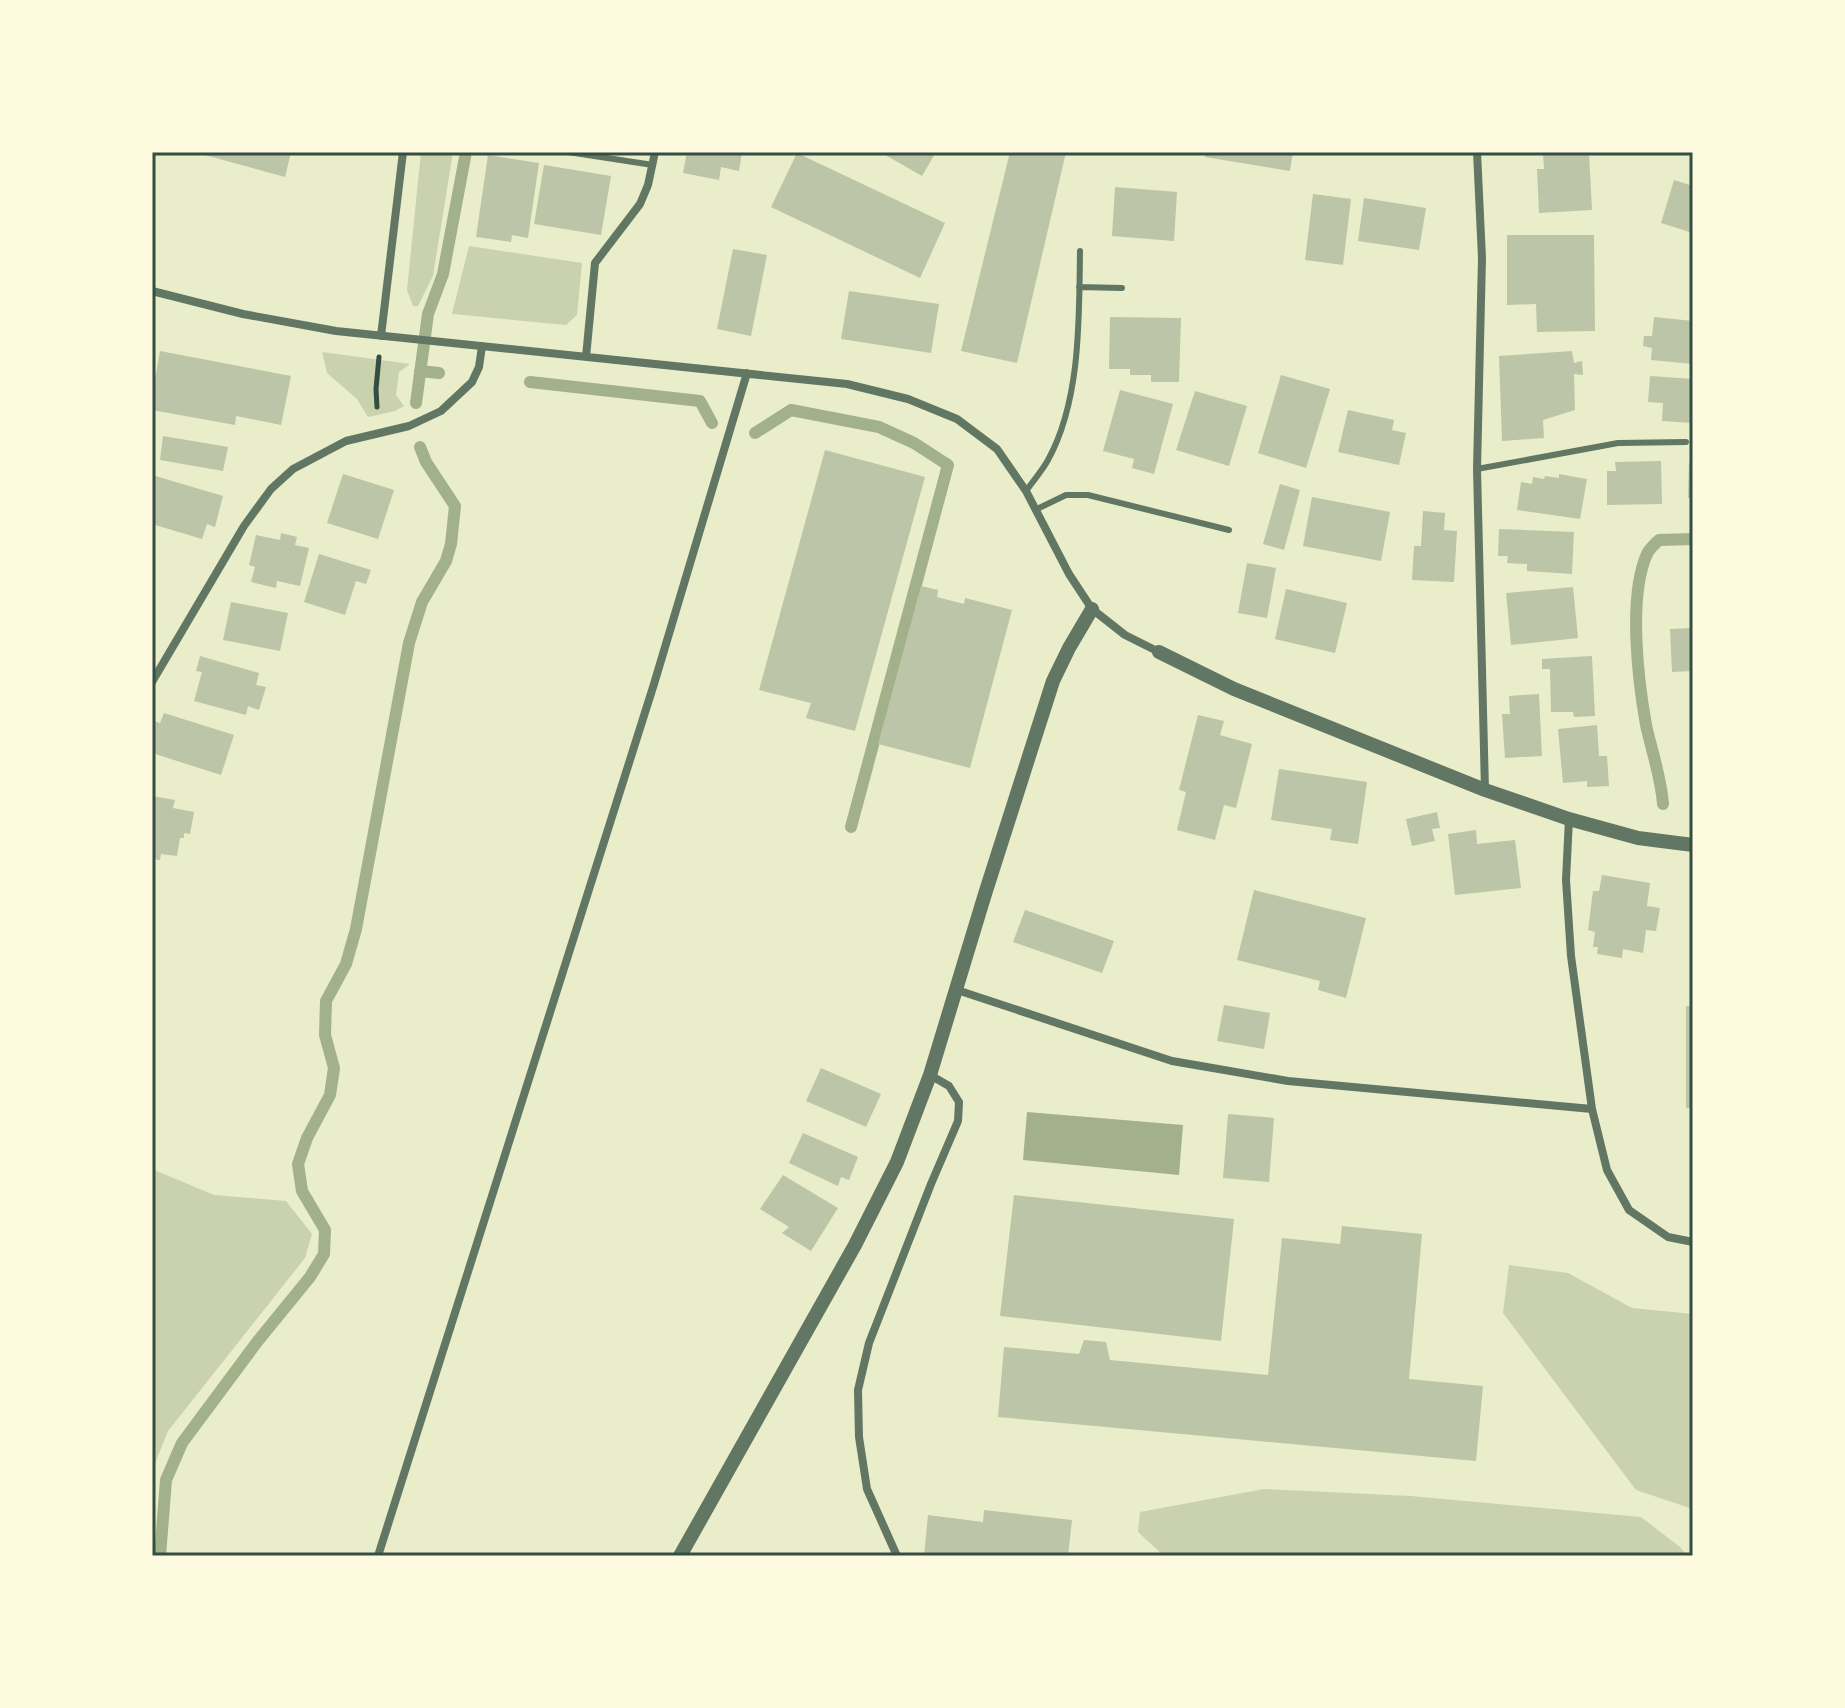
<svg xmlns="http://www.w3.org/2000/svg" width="1845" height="1708" font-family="'Source Sans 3',sans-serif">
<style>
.green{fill:#cad2ad}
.water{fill:#a3b18a}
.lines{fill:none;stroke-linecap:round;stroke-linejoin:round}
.stream{stroke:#a3b18a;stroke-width:12}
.building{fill:#bcc5a7}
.path{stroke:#344e41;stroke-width:5}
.service{stroke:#617663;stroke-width:6}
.minor{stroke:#617663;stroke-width:8}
.tertiary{stroke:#617663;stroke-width:14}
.neatline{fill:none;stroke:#344e41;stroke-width:3}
</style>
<rect width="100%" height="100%" fill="#e9edc9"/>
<path class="green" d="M 421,152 L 453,152 L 433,276 L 418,306 L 413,306 L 407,290 Z
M 469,246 L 582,263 L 577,315 L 566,325 L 452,314 Z
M 322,352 L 410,364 L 399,372 L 396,395 L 404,406 L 395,411 L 368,417 L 357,399 L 327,373 Z
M 152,1169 L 214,1195 L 286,1201 L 312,1234 L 305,1258 L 168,1431 L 152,1471 Z
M 1509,1265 L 1568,1273 L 1632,1308 L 1693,1314 L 1693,1509 L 1636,1490 L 1503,1313 Z
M 1264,1489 L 1411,1496 L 1641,1517 L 1680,1547 L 1687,1556 L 1164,1556 L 1138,1532 L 1140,1512 Z"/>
<path class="water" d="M 1027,1112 L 1183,1125 L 1179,1175 L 1023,1160 Z"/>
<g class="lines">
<path class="stream" d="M 420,371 L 439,373
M 530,382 L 700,401 L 712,423
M 416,403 L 428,314 L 443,274 L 466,152
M 755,433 L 791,410 L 879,427 L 914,443 L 948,465 L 851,827
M 1663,804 C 1661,777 1652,752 1646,725 C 1638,680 1628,596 1647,554 C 1649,549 1655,544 1659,540 L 1693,539
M 160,1556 L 166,1480 L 182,1443 L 257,1342 L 310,1277 L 324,1254 L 325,1230 L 302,1191 L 298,1164 L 307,1138 L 330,1095 L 334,1068 L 325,1035 L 326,1001 L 346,964 L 356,929 L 409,643 L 422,602 L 446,561 L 451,544 L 455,506 L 426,462 L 420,447"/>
</g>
<path class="building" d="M 194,152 L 291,152 L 285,177 Z
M 687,152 L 742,152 L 739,171 L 721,167 L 719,180 L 683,173 Z
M 880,152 L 936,152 L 922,176 Z
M 1010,152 L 1066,152 L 1017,363 L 961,351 Z
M 1205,152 L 1293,152 L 1290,171 L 1205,157 Z
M 1543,152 L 1589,152 L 1592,210 L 1539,213 L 1537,169 L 1544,169 Z
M 797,153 L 945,223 L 920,278 L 771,207 Z
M 488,155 L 539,163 L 528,238 L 512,235 L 511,242 L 476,237 Z
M 544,165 L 611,176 L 601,235 L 534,224 Z
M 1674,180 L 1693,186 L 1693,233 L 1661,223 Z
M 1115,187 L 1177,192 L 1174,241 L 1112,236 Z
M 1313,194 L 1351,199 L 1343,265 L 1305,260 Z
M 1364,198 L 1426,208 L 1419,250 L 1358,241 Z
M 1507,235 L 1594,235 L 1595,331 L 1537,332 L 1536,304 L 1507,305 Z
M 733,249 L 767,255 L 751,336 L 717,329 Z
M 849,291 L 939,304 L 931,353 L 841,339 Z
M 1110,317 L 1181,318 L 1179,382 L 1151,382 L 1151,375 L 1130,375 L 1130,369 L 1109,369 Z
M 1654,317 L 1693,321 L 1693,364 L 1651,360 L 1652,348 L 1643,346 L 1644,336 L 1652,336 Z
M 160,351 L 291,376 L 281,425 L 236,416 L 235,425 L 152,410 L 152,397 Z
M 1572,351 L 1574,363 L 1582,361 L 1583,375 L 1574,374 L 1575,410 L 1543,420 L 1544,438 L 1502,441 L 1499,356 Z
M 1281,375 L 1330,389 L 1306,468 L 1258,453 Z
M 1650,376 L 1693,379 L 1693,423 L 1662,421 L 1663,403 L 1648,402 Z
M 1120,390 L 1173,404 L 1154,474 L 1132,468 L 1134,459 L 1103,451 Z
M 1195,391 L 1247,406 L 1229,466 L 1176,450 Z
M 1348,410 L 1394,420 L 1392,430 L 1406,433 L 1399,465 L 1338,452 Z
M 163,436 L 228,447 L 223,471 L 160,460 Z
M 825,450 L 925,477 L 855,731 L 806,718 L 811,703 L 759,690 Z
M 1661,461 L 1662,504 L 1607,505 L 1607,471 L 1616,471 L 1615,462 Z
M 1689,463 L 1693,463 L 1693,498 L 1688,498 Z
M 343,474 L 394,490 L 378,539 L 327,523 Z
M 1559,474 L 1587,479 L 1580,519 L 1517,510 L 1521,482 L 1532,484 L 1533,477 L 1544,479 L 1545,476 L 1559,478 Z
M 152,475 L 223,496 L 215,527 L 207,524 L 202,539 L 152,524 Z
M 1280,484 L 1300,490 L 1284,550 L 1263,544 Z
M 1312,497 L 1390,512 L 1381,561 L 1303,546 Z
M 1423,511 L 1445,513 L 1444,530 L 1457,531 L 1454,582 L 1412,580 L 1414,546 L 1421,546 Z
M 1499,529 L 1574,532 L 1572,574 L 1527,571 L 1527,564 L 1507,563 L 1508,556 L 1498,556 Z
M 281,533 L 297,537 L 295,545 L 309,548 L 300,586 L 277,581 L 276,588 L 251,582 L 255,567 L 249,565 L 256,535 L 280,540 Z
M 319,554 L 371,570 L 366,584 L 356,581 L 345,615 L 304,602 Z
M 1247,563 L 1276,568 L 1267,618 L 1238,613 Z
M 921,586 L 938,590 L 937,597 L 964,604 L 965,598 L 1012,610 L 970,768 L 878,744 Z
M 1573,587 L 1578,638 L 1511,645 L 1506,593 Z
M 1286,589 L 1347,603 L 1335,653 L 1275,639 Z
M 231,602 L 288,613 L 280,651 L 223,640 Z
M 1693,628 L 1693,671 L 1672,672 L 1670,629 Z
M 200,656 L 259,673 L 256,685 L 266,687 L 259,710 L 248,706 L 246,715 L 194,701 L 202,672 L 196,671 Z
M 1592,656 L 1595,716 L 1574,717 L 1573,712 L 1551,712 L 1550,669 L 1542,669 L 1542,659 Z
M 1539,694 L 1542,756 L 1505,758 L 1502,714 L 1510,714 L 1509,696 Z
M 164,713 L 234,735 L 221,775 L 152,753 L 152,720 L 160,723 Z
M 1198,715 L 1224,721 L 1220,735 L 1252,744 L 1236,808 L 1224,805 L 1215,840 L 1177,830 L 1186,792 L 1179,790 Z
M 1597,725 L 1599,756 L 1607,756 L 1609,786 L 1587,787 L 1587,781 L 1563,783 L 1558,729 Z
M 1279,769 L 1367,782 L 1358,844 L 1330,840 L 1332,829 L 1271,820 Z
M 152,796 L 175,800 L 173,808 L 194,812 L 190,834 L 184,833 L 184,838 L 180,838 L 177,856 L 161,854 L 160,860 L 152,859 Z
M 1437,812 L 1440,828 L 1432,829 L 1435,841 L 1412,846 L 1406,819 Z
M 1476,830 L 1477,844 L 1515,840 L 1521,888 L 1455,895 L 1448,834 Z
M 1602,875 L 1650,883 L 1647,906 L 1660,908 L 1656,931 L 1646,930 L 1643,953 L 1623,949 L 1622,958 L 1597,954 L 1598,947 L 1593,947 L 1595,932 L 1588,930 L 1593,891 L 1599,891 Z
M 1254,890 L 1366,918 L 1346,998 L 1318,990 L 1320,981 L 1237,960 Z
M 1025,910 L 1114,941 L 1102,973 L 1013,942 Z
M 1224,1005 L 1270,1013 L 1264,1049 L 1217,1041 Z
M 1686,1006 L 1693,1006 L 1693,1108 L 1686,1108 Z
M 821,1068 L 881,1094 L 866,1127 L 806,1101 Z
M 1228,1114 L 1274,1118 L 1269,1182 L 1223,1178 Z
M 803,1133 L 858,1157 L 849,1180 L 841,1177 L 838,1186 L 789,1163 Z
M 783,1175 L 838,1208 L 811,1251 L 782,1233 L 789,1227 L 760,1209 Z
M 1014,1195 L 1234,1219 L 1221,1341 L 1000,1316 Z
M 1342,1226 L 1422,1234 L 1409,1379 L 1483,1386 L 1476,1461 L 998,1417 L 1004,1347 L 1079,1354 L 1084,1340 L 1106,1342 L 1110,1360 L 1268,1375 L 1282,1238 L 1340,1244 Z
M 984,1510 L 1072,1520 L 1068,1556 L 924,1556 L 928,1515 L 983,1522 Z"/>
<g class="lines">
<path class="path" d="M 377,407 L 376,389 L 379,357"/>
<path class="service" d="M 568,152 L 653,165
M 1079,287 L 1122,288
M 1477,469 L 1618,443 L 1686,442
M 1026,491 C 1033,481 1042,471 1048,460 C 1081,400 1079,318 1080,251
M 1035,510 L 1066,495 L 1088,495 L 1229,530"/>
<path class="minor" d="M 1477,152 L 1482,258 L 1477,469 L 1485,790
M 152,291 L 243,314 L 336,331 L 847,384 L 908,399 L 957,419 L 997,449 L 1026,491 L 1069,574 L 1092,609 L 1125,635 L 1159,652
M 381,336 L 403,152
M 586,357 L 595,263 L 640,204 L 648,185 L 655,152
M 152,682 L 244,526 L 271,489 L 293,469 L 346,441 L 409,426 L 441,411 L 472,382 L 479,367 L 482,346
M 1569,819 L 1566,880 L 1571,956 L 1592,1109 L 1607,1170 L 1629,1210 L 1668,1237 L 1693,1242
M 957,990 L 1172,1061 L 1288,1081 L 1592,1109
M 378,1556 L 654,684 L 747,373
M 897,1556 L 867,1489 L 859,1437 L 858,1390 L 869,1343 L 931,1184 L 958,1121 L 959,1102 L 949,1086 L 930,1075"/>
<path class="tertiary" d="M 1159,652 L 1234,689 L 1485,790 L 1569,819 L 1638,838 L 1693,845
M 680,1556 L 855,1245 L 897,1162 L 930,1075 L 985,894 L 1053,681 L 1069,648 L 1092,609"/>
</g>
<rect width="1845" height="1708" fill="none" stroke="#fefae0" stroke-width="308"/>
<rect x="154" y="154" width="1537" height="1400" class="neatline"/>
</svg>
